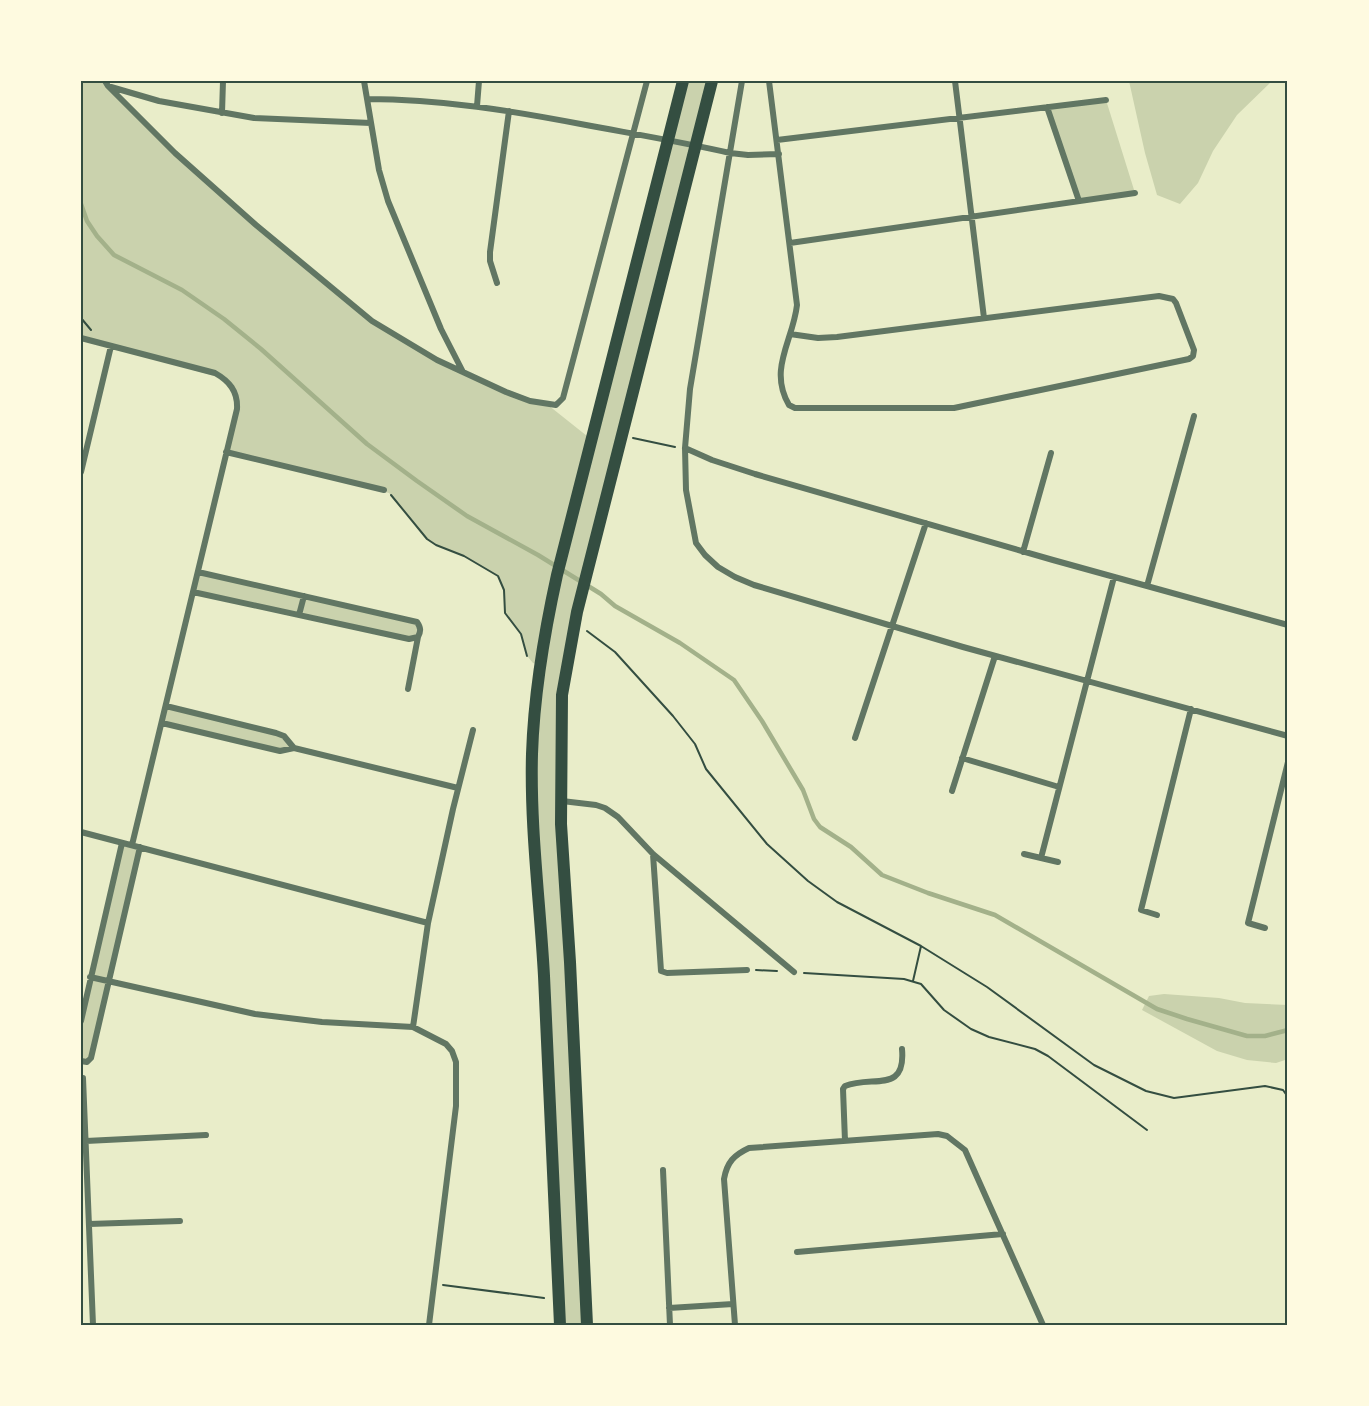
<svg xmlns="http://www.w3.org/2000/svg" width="1369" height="1406" font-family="Roboto,sans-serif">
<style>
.green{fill:#cad2ad}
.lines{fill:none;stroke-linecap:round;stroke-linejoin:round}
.stream{stroke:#a3b18a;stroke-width:4.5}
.path{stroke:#344e41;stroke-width:2}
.minor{stroke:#617663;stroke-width:6}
.secondary{stroke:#344e41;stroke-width:12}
.neatline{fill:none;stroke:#344e41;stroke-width:2}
</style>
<rect width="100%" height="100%" fill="#e9edc9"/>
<path class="green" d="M 81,81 L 105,81 L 176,153 L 372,321 L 463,373 L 548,405 L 592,440 L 683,81 L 712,81 L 603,505 L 561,728 L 587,1325 L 560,1325 L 533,818 L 539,665 L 533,663 L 528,657 L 521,634 L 505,613 L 504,590 L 498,576 L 464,556 L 436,545 L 427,539 L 389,493 L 226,452 L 237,399 L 225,379 L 81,338 Z
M 1129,81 L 1272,81 L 1237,115 L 1213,151 L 1198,183 L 1180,204 L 1157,195 L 1145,153 Z
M 1106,100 L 1135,193 L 1079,201 L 1047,107 Z
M 198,572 L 417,622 L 420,627 L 415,640 L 193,592 Z
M 166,706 L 276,733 L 294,748 L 288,751 L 162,723 Z
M 122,843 L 140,847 L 91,1058 L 81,1061 L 81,1021 Z
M 1164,994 L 1219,998 L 1245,1003 L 1288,1005 L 1288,1059 L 1276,1063 L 1247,1060 L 1217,1051 L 1142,1010 L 1149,996 Z"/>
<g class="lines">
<path class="stream" d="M 81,204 L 87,221 L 97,236 L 114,255 L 182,290 L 224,319 L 261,349 L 367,444 L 417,481 L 467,516 L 538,555 L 601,594 L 615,606 L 680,643 L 734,680 L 762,721 L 803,790 L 814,819 L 820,827 L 851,847 L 882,875 L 928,893 L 995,915 L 1157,1009 L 1187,1019 L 1247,1036 L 1265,1036 L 1288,1030"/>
<path class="path" d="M 81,318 L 91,330
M 633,438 L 675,447
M 391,495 L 427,539 L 436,545 L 464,556 L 498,576 L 504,590 L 505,613 L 521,634 L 527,656
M 587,631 L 615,652 L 673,716 L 695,744 L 706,769 L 767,844 L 808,881 L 837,902 L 921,946 L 987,987 L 1094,1065 L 1146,1091 L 1174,1098 L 1265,1086 L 1283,1090 L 1288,1097
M 756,970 L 777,971
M 804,973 L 904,979 L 921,984 L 944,1010 L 971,1029 L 989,1037 L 1035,1049 L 1048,1056 L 1147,1130
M 913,981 L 921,946
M 443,1285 L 544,1298"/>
<path class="minor" d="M 105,81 L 108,86 L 175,153 L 256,225 L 372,321 L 437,360 L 506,392 L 530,401 L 556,405 L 563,398 L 647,81
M 364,81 L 379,170 L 388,201 L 441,329 L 463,372
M 742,81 L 690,389 L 685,448 L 686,490 L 696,543 L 705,555 L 718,567 L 735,577 L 754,585 L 963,647 L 1288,736
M 769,81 L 797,305 C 793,341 768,369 789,405 L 795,408 L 954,408 L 1189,359 L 1193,356 L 1194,350 L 1176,303 L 1173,299 L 1159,296 L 837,337 L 818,338 L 790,334
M 955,81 L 984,318
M 111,87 L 159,101 L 254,118 L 371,123
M 367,99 C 441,99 513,111 586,125 C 634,134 682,142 730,153 L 748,155 L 779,154
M 477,106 L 479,81
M 1047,107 L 1079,201
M 222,113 L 223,81
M 777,140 L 1106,100
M 790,243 L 1135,193
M 497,283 L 490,261 L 490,252 L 509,111
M 81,338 L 215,373 C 229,381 238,391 237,409 L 132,845
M 685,448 L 712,460 L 755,474 L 1053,560 L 1288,625
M 226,452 L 384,490
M 81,472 L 111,346
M 1023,552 L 1051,453
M 1147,586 L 1194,416
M 193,592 L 409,639 L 418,637 C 421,631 421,628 417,622 L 198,572
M 299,615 L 304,596
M 408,689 L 418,637
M 166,706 L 276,733 L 284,736 L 294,748
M 162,723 L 280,751 L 294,748 L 458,788
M 855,738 L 926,523
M 962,758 L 1059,787
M 952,791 L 995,656
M 562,801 L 596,805 L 605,808 L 618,817 L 653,854 L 794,972
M 81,832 L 428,923
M 653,854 L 661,971 L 667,973 L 747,970
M 1024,854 L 1058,862
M 1041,858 L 1114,577
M 1157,915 L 1141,910 L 1191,709
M 1265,928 L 1248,923 L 1288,762
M 90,977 L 255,1014 L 322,1022 L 413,1027 L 446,1044 L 452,1051 L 456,1062 L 456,1106 L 429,1325
M 81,1021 L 122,843
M 413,1027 L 428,923 L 453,809 L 473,730
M 81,1061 L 87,1062 L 91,1058 L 140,847
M 83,1078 L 93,1325
M 86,1141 L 206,1135
M 845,1141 L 843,1089 L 845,1086 C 873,1075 906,1094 902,1049
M 663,1170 L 670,1325
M 89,1224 L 180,1221
M 797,1252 L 1003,1234
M 669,1308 L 733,1304
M 735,1325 L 724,1179 C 727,1162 734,1155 749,1148 L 938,1134 L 947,1136 L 965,1150 L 1043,1325"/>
<path class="secondary" d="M 560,1325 C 554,1209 550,1092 544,976 C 540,902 530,828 532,754 C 534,693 544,634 557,575 L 683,81
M 587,1325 L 570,962 L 561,824 L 562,695 L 577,612 L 712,81"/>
</g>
<rect width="1369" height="1406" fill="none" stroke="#fefae0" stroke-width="165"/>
<rect x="82" y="82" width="1204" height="1242" class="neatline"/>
</svg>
